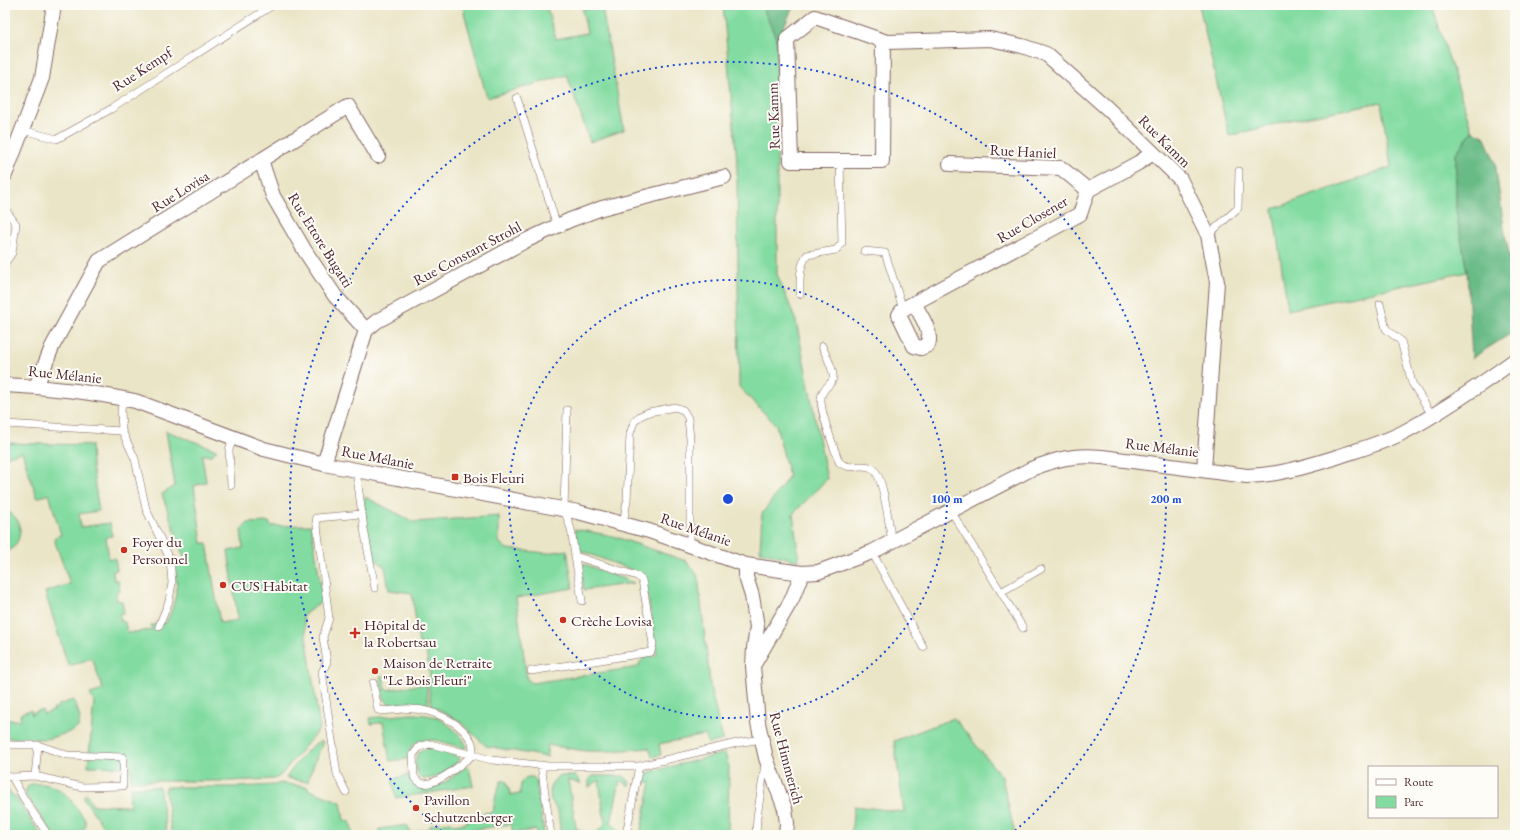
<svg xmlns="http://www.w3.org/2000/svg" width="1520" height="840" font-family="'EB Garamond',serif">
<style>
.green{fill:#82dba0;stroke:#667d66}
.forest{fill:#69bb86;stroke:#5a6d58}
.lines{fill:none;stroke-linecap:round;stroke-linejoin:round}
.service-casing{stroke:#826462;stroke-width:8}
.minor-casing{stroke:#826462;stroke-width:16}
.service{stroke:#fff;stroke-width:7}
.minor{stroke:#fff;stroke-width:14}
.ring{fill:none;stroke:#1d4ed8;stroke-width:2;stroke-dasharray:2 4}
.poi-dot{fill:#c8321e;stroke:#fdfcf7;stroke-width:1.5}
.labels{text-anchor:middle;dominant-baseline:central;stroke-width:4;stroke-linejoin:round;paint-order:stroke}
.street-label{font-size:15px;fill:#4a1f2b;stroke:#fdfcf7}
.poi-label{font-size:15px;fill:#4a1f2b;stroke:#fdfcf7;text-anchor:start}
.centre{fill:#1d4ed8;stroke:#fdfcf7;stroke-width:2}
.ring-label{font-size:12px;text-anchor:middle;font-weight:bold;fill:#1d4ed8;stroke:#fdfcf7;stroke-width:4;stroke-linejoin:round;paint-order:stroke}
</style>
<rect width="100%" height="100%" fill="#fdfcf7"/>
<filter id="ink" filterUnits="userSpaceOnUse"><feTurbulence type="fractalNoise" baseFrequency=".025" numOctaves="2"/><feDisplacementMap in="SourceGraphic" scale="8" xChannelSelector="R" yChannelSelector="G"/><feConvolveMatrix kernelMatrix="1 2 1 2 8 2 1 2 1" color-interpolation-filters="sRGB"/></filter>
<filter id="wash" filterUnits="userSpaceOnUse"><feTurbulence type="fractalNoise" baseFrequency=".012" numOctaves="4" result="noise"/><feDisplacementMap in="SourceGraphic" scale="16" xChannelSelector="R" yChannelSelector="G"/><feGaussianBlur stdDeviation="0.9" result="paint"/><feColorMatrix in="noise" values="0 0 0 0 0 0 0 0 0 0 0 0 0 0 0 0 0 1.4 0 .05"/><feComposite in="paint" operator="in"/></filter>
<g filter="url(#wash)">
<rect width="100%" height="100%" fill="#ebe5c7"/>
<path class="green" d="M 462,5 L 546,5 L 556,39 L 587,33 L 582,9 L 602,8 L 624,130 L 590,142 L 567,75 L 487,98 Z
M 723,5 L 763,5 L 777,41 L 777,274 L 796,321 L 827,479 L 793,514 L 799,561 L 760,551 L 762,514 L 789,476 L 776,425 L 739,387 L 737,162 Z
M 1199,5 L 1432,5 L 1472,131 L 1456,153 L 1456,210 L 1467,272 L 1288,310 L 1273,209 L 1391,167 L 1381,102 L 1291,120 L 1229,136 Z
M 166,431 L 217,450 L 212,455 L 202,455 L 206,482 L 194,486 L 202,543 L 207,543 L 220,623 L 238,620 L 228,551 L 243,548 L 241,530 L 248,523 L 269,522 L 271,526 L 311,525 L 323,599 L 323,601 L 303,615 L 320,728 L 280,776 L 274,779 L 229,781 L 131,781 L 131,767 L 88,766 L 94,702 L 90,694 L 103,690 L 92,658 L 69,666 L 66,659 L 45,592 L 70,584 L 54,539 L 55,537 L 61,535 L 49,494 L 37,498 L 22,452 L 5,457 L 5,443 L 91,445 L 92,466 L 99,511 L 79,514 L 81,527 L 110,523 L 112,536 L 106,537 L 109,559 L 115,558 L 117,570 L 113,571 L 114,580 L 118,580 L 120,591 L 116,592 L 117,601 L 122,601 L 124,613 L 119,614 L 121,622 L 125,622 L 127,633 L 152,630 L 151,625 L 166,623 C 176,602 179,588 175,566 L 185,561 L 162,494 L 175,486 Z
M 365,497 L 414,522 L 499,516 L 499,542 L 507,549 L 546,553 L 567,550 L 573,588 L 516,598 L 527,679 L 532,683 L 638,667 C 641,657 647,657 657,655 L 645,578 L 640,573 L 584,552 L 578,548 L 575,529 L 613,536 L 686,561 L 698,576 L 711,691 L 723,740 L 708,744 L 705,735 L 659,744 L 661,755 L 652,757 L 649,748 L 610,751 L 586,751 L 547,745 L 547,757 L 486,746 L 458,720 L 438,709 L 432,707 L 428,683 L 431,683 L 425,644 L 419,644 L 412,593 L 389,590 L 385,567 L 372,557 L 364,505 Z
M 5,511 C 26,517 24,545 5,553 Z
M 584,564 L 634,583 L 584,590 L 580,566 Z
M 383,675 L 386,690 L 426,684 L 429,706 C 422,705 391,706 388,703 C 381,697 381,684 380,676 Z
M 74,700 L 80,718 L 78,727 L 73,731 L 47,739 L 5,738 L 5,720 L 21,720 L 20,715 L 22,714 L 21,713 L 31,710 L 32,715 L 32,713 L 42,710 L 44,715 L 44,714 L 53,711 L 54,712 L 53,709 L 58,707 L 58,705 Z
M 411,714 C 419,714 428,715 436,717 C 445,721 467,738 466,748 L 464,748 C 449,745 426,733 413,745 C 410,748 408,755 407,759 L 390,761 L 383,722 L 371,724 L 370,718 Z
M 954,718 L 1002,777 L 1015,835 L 851,835 L 854,806 L 904,812 L 894,741 Z
M 322,741 L 323,742 L 309,776 L 308,782 L 286,778 C 293,768 309,744 322,741 Z
M 429,748 L 459,757 L 460,758 L 459,761 C 448,769 432,785 418,776 C 415,763 412,750 429,748 Z
M 725,753 L 729,767 L 728,835 L 640,835 L 651,782 L 639,784 L 640,778 L 649,772 Z
M 466,767 L 469,768 L 473,786 L 396,798 L 392,779 L 409,775 C 410,781 414,783 420,786 C 437,792 452,777 466,767 Z
M 558,776 L 575,776 L 580,781 L 580,784 L 568,780 L 576,828 L 587,835 L 561,835 L 558,811 L 551,801 L 550,788 L 551,784 Z
M 593,776 L 624,776 L 629,781 L 630,786 L 620,780 L 611,823 L 620,831 L 617,835 L 596,835 L 596,833 L 605,824 L 599,780 L 589,787 L 589,779 Z
M 528,777 L 533,777 L 536,780 L 544,835 L 538,835 L 536,830 L 513,833 L 511,824 L 438,835 L 419,835 L 417,831 L 430,828 L 431,825 L 451,822 L 453,825 L 467,823 L 467,820 L 478,818 L 477,814 L 493,812 L 496,795 L 501,781 L 506,781 L 511,795 L 520,794 C 521,786 519,780 528,777 Z
M 280,783 L 308,787 L 309,790 L 341,802 L 344,821 L 350,821 L 353,835 L 172,835 L 165,791 L 166,787 L 238,787 L 275,785 Z
M 32,784 C 56,782 66,793 79,811 C 82,816 88,821 85,828 L 75,835 L 53,835 L 26,795 C 25,790 27,786 32,784 Z
M 131,787 L 159,787 L 167,835 L 109,835 L 84,799 L 84,796 L 87,794 L 92,805 L 129,806 Z
M 5,788 L 16,798 L 41,835 L 5,835 Z
M 407,825 L 412,835 L 401,835 L 400,833 L 396,835 L 379,835 L 379,829 Z"/>
<path class="forest" d="M 763,5 L 794,5 L 777,41 L 763,8 Z
M 1472,131 L 1484,136 L 1495,162 L 1504,228 L 1515,287 L 1515,331 L 1472,358 L 1467,272 L 1456,210 L 1456,153 Z"/>
</g>
<g filter="url(#ink)">
<g class="lines">
<g class="service-casing">
<path id="service" d="M 517,98 L 557,226
M 22,130 L 57,139 L 111,109 L 273,5
M 5,209 L 16,224 L 12,253 L 5,263
M 1208,235 L 1238,208 L 1239,171
M 864,251 L 885,253 L 903,309
M 800,294 C 800,280 799,267 807,255 L 836,250 L 842,243 L 840,161
M 1380,304 L 1386,329 L 1401,341 L 1412,383 L 1432,415
M 822,346 C 825,354 837,374 832,381 C 828,387 821,390 821,399 C 820,413 834,447 839,462 C 851,472 860,462 872,468 C 884,474 889,527 892,542
M 123,398 L 121,411 L 122,431 L 135,459 L 146,509 L 170,559 L 172,583 L 169,601 L 159,626
M 5,424 L 122,431
M 356,470 L 364,529 L 375,588
M 231,485 L 229,450 L 233,438
M 951,511 L 1023,628
M 623,524 L 627,501 L 630,434 L 634,422 L 640,416 L 649,412 L 675,407 L 683,410 L 688,418 L 690,439 L 690,545
M 872,552 L 923,647
M 575,556 L 582,601
M 1001,592 L 1041,569
M 531,671 L 651,652 L 653,644 L 642,580 L 637,576 L 575,556 L 571,529 L 564,509 L 567,410
M 373,683 L 378,710 C 390,712 400,708 412,709 C 432,709 464,723 472,743 C 473,746 473,751 473,755 C 462,763 435,788 421,783 C 419,782 416,779 414,777 L 413,755 L 419,747 L 430,744 L 492,760 L 548,766 L 639,766 L 737,743 L 762,739
M 5,745 L 38,745 L 35,776 L 12,777
M 541,765 L 551,835
M 5,776 L 12,777 L 23,797 L 48,835
M 35,776 L 82,787 L 123,786 L 123,757 L 67,755 L 38,745
M 346,792 L 337,774 L 322,672 L 327,662 L 323,637 L 329,618 L 316,518 L 362,514
M 626,835 L 639,766
M 756,835 L 757,817 L 765,764"/>
</g>
<g class="minor-casing">
<path id="minor" d="M 883,41 L 882,161 L 791,161 L 787,39 L 815,17 L 887,42 L 990,39 L 1022,46 L 1046,54 L 1107,108 L 1180,179 L 1208,235 L 1217,282 L 1204,469
M 261,160 L 273,196 L 305,251 L 335,296 L 366,330
M 950,164 L 1061,168 L 1088,190
M 5,175 L 42,78 L 54,5
M 914,303 C 920,315 933,332 928,345 L 921,348 L 914,346 L 899,315 L 903,309 L 1080,214 L 1088,190 L 1138,163 L 1153,153
M 5,385 C 48,387 92,392 135,401 L 264,449 L 324,464 L 578,512 L 649,531 L 746,565 L 802,573 L 818,572 L 872,552 L 1031,469 C 1057,459 1074,454 1102,457 L 1247,476 C 1278,475 1305,467 1334,458 C 1354,451 1383,443 1402,433 C 1442,412 1479,386 1515,360
M 36,387 L 52,347 L 99,261 L 348,106 L 378,156
M 324,464 L 366,330 L 377,321 L 525,241 L 570,220 L 602,208 L 724,177
M 746,565 L 746,577 L 752,596 L 757,627 L 754,648 L 753,666 L 758,723 L 766,758 L 785,809 L 787,823 L 786,835
M 754,664 L 792,599 L 802,573"/>
</g>
<use href="#service" class="service"/>
<use href="#minor" class="minor"/>
</g>
</g>
<g class="ring">
<circle cx="728" cy="499" r="219"/>
<path d="M446 835A438 438 0 1 1 1010 835"/>
</g>
<g class="poi-dot">
<rect x="451" y="473" width="8" height="8" rx="2"/>
<circle cx="124" cy="550" r="4"/>
<circle cx="223" cy="585" r="4"/>
<circle cx="563" cy="620" r="4"/>
<path d="M353 627h4v4h4v4h-4v4h-4v-4h-4v-4h4z"/>
<circle cx="375" cy="671" r="4"/>
<circle cx="416" cy="808" r="4"/>
</g>
<g class="labels">
<g class="street-label">
<text transform="translate(142 69) rotate(-33)">Rue Kempf</text>
<text transform="translate(773 116) rotate(-92)">Rue Kamm</text>
<text transform="translate(1165 141) rotate(45)">Rue Kamm</text>
<text transform="translate(1023 151) rotate(3)">Rue Haniel</text>
<text transform="translate(180 191) rotate(-32)">Rue Lovisa</text>
<text transform="translate(1032 219) rotate(-30)">Rue Closener</text>
<text transform="translate(321 240) rotate(58)">Rue Ettore Bugatti</text>
<text transform="translate(467 253) rotate(-28)">Rue Constant Strohl</text>
<text transform="translate(65 374) rotate(6)">Rue Mélanie</text>
<text transform="translate(1162 447) rotate(7)">Rue Mélanie</text>
<text transform="translate(378 457) rotate(11)">Rue Mélanie</text>
<text transform="translate(696 529) rotate(19)">Rue Mélanie</text>
<text transform="translate(787 758) rotate(75)">Rue Himmerich</text>
</g>
<g class="poi-label">
<text x="463" y="477">Bois Fleuri</text>
<text x="132" y="541">Foyer du<tspan x="132" dy="17">Personnel</tspan></text>
<text x="231" y="585">CUS Habitat</text>
<text x="571" y="620">Crèche Lovisa</text>
<text x="364" y="624">Hôpital de<tspan x="364" dy="17">la Robertsau</tspan></text>
<text x="383" y="662">Maison de Retraite<tspan x="383" dy="17">"Le Bois Fleuri"</tspan></text>
<text x="424" y="799">Pavillon<tspan x="424" dy="17">Schutzenberger</tspan></text>
</g>
</g>
<circle cx="728" cy="499" r="6" class="centre"/>
<g class="ring-label">
<text x="947" y="503">100 m</text>
<text x="1166" y="503">200 m</text>
</g>
<rect width="1520" height="840" fill="none" stroke="#fdfcf7" stroke-width="20"/>
<rect x="1368" y="766" width="130" height="52" fill="#fdfcf7" stroke="#b5a4a5"/>
<rect x="1376" y="779" width="20" height="6" fill="#ffffff" stroke="#b5a4a5"/>
<text x="1404" y="786" font-size="12" fill="#4a1f2b">Route</text>
<rect x="1376" y="796" width="20" height="12" fill="#82dba0" stroke="#b5a4a5"/>
<text x="1404" y="806" font-size="12" fill="#4a1f2b">Parc</text>
</svg>
